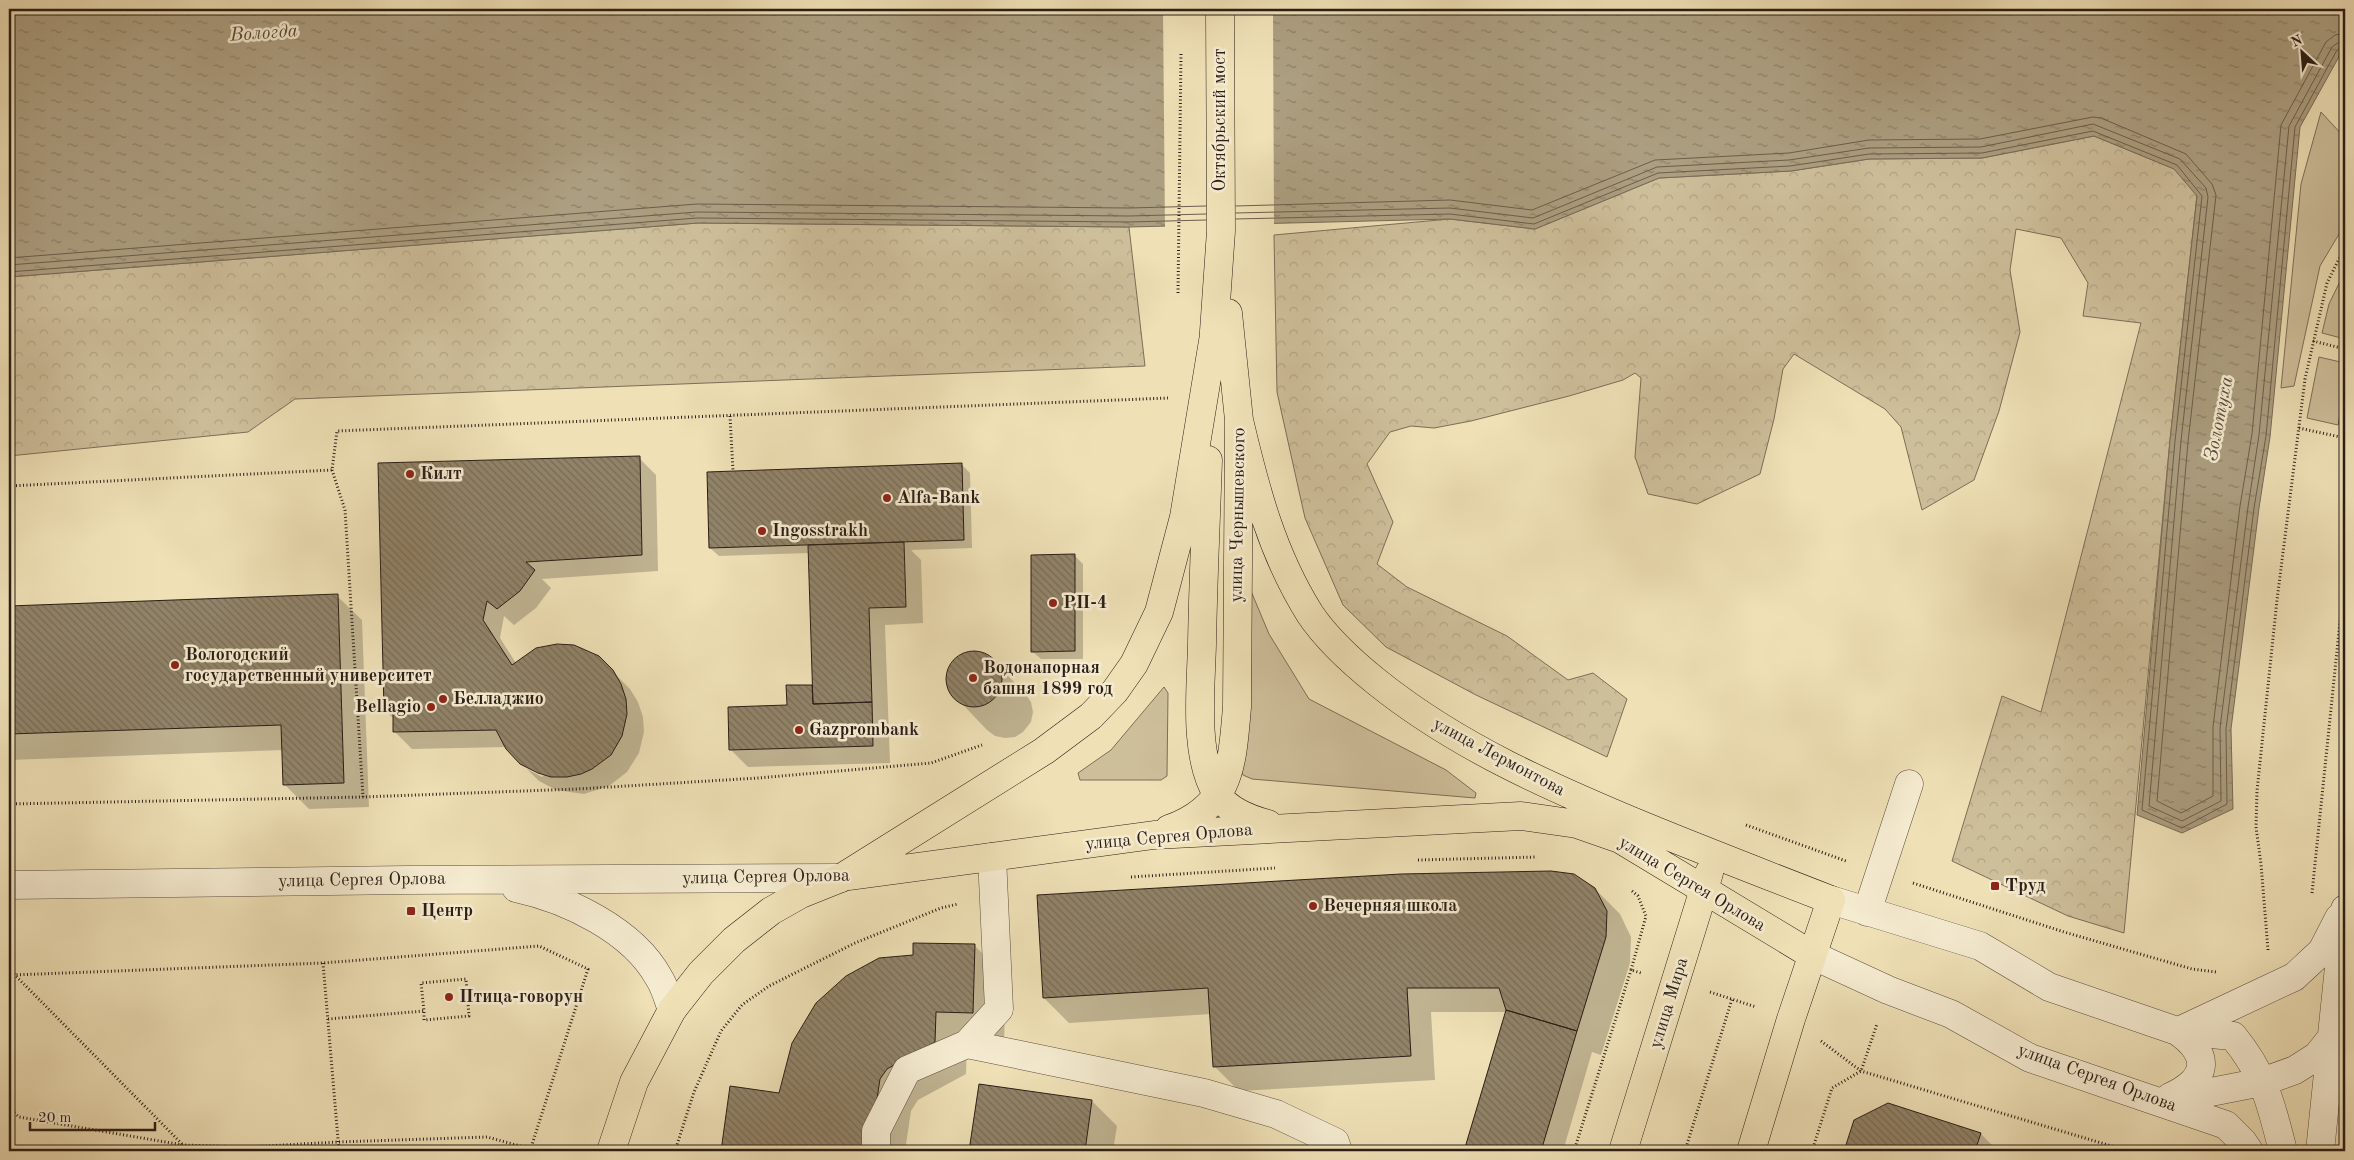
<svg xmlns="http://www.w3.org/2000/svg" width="2354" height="1160" font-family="'Old Standard TT',serif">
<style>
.green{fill:#cebf9b;stroke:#7c6e58}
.forest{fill:url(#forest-crowns);stroke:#7c6e58}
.water{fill:url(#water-ripples);stroke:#786b56}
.pier{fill:#efe0b6}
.shadow{fill:#0003}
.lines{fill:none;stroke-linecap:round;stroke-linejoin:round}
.shore{stroke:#6c5e4b;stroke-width:1}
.building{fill:url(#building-back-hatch);stroke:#2b1e16}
.minor-casing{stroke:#5c4e3e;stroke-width:29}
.major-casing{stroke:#2b1e16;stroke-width:29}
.path{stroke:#2b1e16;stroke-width:3;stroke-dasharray:1 2.5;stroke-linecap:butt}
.minor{stroke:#f5ebd0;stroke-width:28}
.major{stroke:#efe0b6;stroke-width:28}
.poi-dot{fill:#8f2418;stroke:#f5ebd0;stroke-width:2}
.labels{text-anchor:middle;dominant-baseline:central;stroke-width:5;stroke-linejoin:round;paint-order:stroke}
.street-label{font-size:18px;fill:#2b1e16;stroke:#f5ebd0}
.poi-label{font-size:18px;font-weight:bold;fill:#2b1e16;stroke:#f5ebd0;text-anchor:start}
.water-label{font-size:19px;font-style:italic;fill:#584b3b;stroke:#f5ebd0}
</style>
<defs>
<pattern id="forest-crowns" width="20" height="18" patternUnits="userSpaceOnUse" patternTransform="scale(1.25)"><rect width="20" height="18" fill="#cebf9b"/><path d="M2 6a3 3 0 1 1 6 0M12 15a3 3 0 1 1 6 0" fill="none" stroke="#b1a485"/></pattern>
<pattern id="water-ripples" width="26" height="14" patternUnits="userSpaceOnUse" patternTransform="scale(1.25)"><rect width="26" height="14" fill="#ac9e80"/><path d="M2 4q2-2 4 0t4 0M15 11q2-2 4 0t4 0" fill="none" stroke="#8c8068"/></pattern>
<pattern id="building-back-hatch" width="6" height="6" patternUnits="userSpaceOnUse" patternTransform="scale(1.25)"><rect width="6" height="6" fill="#918369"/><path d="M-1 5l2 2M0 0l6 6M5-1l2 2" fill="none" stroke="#776b55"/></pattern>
</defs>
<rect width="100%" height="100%" fill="#efe0b6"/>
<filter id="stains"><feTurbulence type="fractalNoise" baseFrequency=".004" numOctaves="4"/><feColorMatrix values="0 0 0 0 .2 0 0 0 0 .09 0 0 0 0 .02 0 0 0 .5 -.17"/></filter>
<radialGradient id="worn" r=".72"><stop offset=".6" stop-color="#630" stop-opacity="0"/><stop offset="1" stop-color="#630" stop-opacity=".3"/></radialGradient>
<path class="green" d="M 2321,112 L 2345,138 L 2345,224 L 2320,266 L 2294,386 L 2281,388 L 2301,184 Z
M 2345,271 L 2345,339 L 2322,333 L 2329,304 Z
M 2319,357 L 2345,363 L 2345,390 L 2338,425 L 2307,418 Z
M 1248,584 L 1269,634 L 1309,699 L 1446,770 L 1476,793 L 1475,798 L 1252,779 L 1243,775 L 1238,765 Z
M 1164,687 L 1168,693 L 1167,776 L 1161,780 L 1080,780 L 1078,773 L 1111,750 Z"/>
<path class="forest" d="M 2094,136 L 2175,169 L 2197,195 L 2170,440 L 2124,933 L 2068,916 L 1952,861 L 2002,696 L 2041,712 L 2141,323 L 2083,316 L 2088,283 L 2061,238 L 2016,229 L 2010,270 L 2020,332 L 1999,411 L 1974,480 L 1922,510 L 1901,427 L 1885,409 L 1794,354 L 1783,369 L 1774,419 L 1760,474 L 1697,504 L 1648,494 L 1635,457 L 1641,378 L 1635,373 L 1623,380 L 1569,396 L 1471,421 L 1434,428 L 1411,426 L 1390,432 L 1367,464 L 1393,522 L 1377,564 L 1407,587 L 1507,636 L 1568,680 L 1593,673 L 1627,699 L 1607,757 L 1476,695 L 1386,647 L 1343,605 L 1305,518 L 1277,392 L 1274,235 L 1450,219 L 1535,229 L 1659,178 L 1791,171 L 1869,159 L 1982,158 Z
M 698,223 L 1129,227 L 1145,366 L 295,399 L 248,432 L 9,456 L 9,277 Z"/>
<path class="water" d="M 9,9 L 2345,9 L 2345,51 L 2341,53 L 2300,127 L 2270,437 L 2259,508 L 2231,729 L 2233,809 L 2182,833 L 2137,815 L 2170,440 L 2197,196 L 2174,169 L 2094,136 L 1982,158 L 1869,159 L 1791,171 L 1659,178 L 1535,229 L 1450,219 L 1129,227 L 698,223 L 9,277 Z"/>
<path class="pier" d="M 1163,9 L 1273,9 L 1274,226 L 1165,229 Z"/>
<path class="shadow" d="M 639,458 L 656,475 L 658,571 L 542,579 L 551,588 L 536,608 L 514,625 L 504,616 L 500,638 L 516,663 L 598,657 L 630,689 L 638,702 L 643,717 L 644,732 L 639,753 L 627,772 L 609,786 L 584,794 L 556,790 L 539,781 L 527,769 L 542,777 L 544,775 L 522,763 L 506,747 L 412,749 L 394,731 L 394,719 L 385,710 L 379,464 Z
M 961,464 L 970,473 L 972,548 L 911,550 L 921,560 L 923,623 L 885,625 L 890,763 L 748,767 L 731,750 L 730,708 L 788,706 L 788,687 L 813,686 L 809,553 L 719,556 L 710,548 Z
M 1074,555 L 1083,564 L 1083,659 L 1041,659 L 1032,651 Z
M 337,596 L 362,620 L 369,807 L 309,809 L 284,784 L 283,750 L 9,760 L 9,607 Z
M 976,652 L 985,655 L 992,660 L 1024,692 L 1031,702 L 1033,712 L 1031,722 L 1023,732 L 1015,737 L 1005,738 L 995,736 L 987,730 L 950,691 L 946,680 L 948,670 L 956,658 L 962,655 Z
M 1595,889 L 1620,914 L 1631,937 L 1630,963 L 1601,1055 L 1592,1052 L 1563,1151 L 1466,1151 L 1507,1012 L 1431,1012 L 1435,1080 L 1239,1091 L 1214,1066 L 1211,1014 L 1069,1023 L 1044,998 Z
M 975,946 L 1006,977 L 1004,1044 L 967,1043 L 966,1074 L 918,1100 L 911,1111 L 905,1151 L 722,1151 L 731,1088 L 780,1095 L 914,956 Z
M 980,1085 L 1092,1101 L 1117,1126 L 1113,1151 L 971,1151 Z
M 1855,1121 L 1981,1134 L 1998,1151 L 1845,1151 Z"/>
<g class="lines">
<path class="shore" d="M 1236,206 L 1450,200 L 1532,210 L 1655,160 L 1789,153 L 1869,140 L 1980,139 L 2093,117 L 2101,118 L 2186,154 L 2212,184 L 2216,195 L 2188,442 L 2157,801 L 2181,813 L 2213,796 L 2213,727 L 2240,506 L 2252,434 L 2281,125 L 2326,42 L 2335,35 L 2345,33
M 1236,213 L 1450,208 L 1533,218 L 1657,167 L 1789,160 L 1869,148 L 1981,147 L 2093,124 L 2180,159 L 2206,188 L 2208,197 L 2181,441 L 2149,806 L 2182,821 L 2221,801 L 2220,728 L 2248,507 L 2259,435 L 2289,126 L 2332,47 L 2339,42 L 2345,40
M 1236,219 L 1450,214 L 1534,224 L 1658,173 L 1790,166 L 1869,154 L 1982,153 L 2093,131 L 2177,165 L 2202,196 L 2175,441 L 2142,810 L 2182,828 L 2227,804 L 2226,729 L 2254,508 L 2266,436 L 2295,127 L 2337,50 L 2345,47
M 9,258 L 697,204 L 1129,208 L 1206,206
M 9,265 L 697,212 L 1129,216 L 1206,214
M 9,272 L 697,218 L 1129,222 L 1206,220"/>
</g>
<path class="building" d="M 640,456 L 642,555 L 526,562 L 535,570 L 520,591 L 497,609 L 487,601 L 483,620 L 512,665 L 536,648 L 557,644 L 574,645 L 599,656 L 613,670 L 621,684 L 626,699 L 627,714 L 622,736 L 611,755 L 592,769 L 581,774 L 567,777 L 551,777 L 538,773 L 520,764 L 506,749 L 496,730 L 393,732 L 393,711 L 384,711 L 378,463 Z
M 962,463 L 964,540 L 709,548 L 707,472 Z
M 904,542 L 906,607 L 869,608 L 872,702 L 813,704 L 808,545 Z
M 1075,554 L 1075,651 L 1031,652 L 1031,555 Z
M 338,594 L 344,783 L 283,785 L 281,725 L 9,734 L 9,606 Z
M946 679a28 28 0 1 1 56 0a28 28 0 1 1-56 0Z
M 786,685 L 812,685 L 813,704 L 872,702 L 873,746 L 729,750 L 728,707 L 787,705 Z
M 1551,871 L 1574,874 L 1595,888 L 1607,911 L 1606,937 L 1577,1031 L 1506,1010 L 1499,988 L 1407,988 L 1411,1056 L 1213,1067 L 1208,988 L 1043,998 L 1037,895 L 1401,874 Z
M 913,943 L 975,944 L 973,1013 L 936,1012 L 935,1042 L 887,1069 L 880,1079 L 869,1151 L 721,1151 L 730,1086 L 779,1093 L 792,1043 L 816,1003 L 846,976 L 879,958 L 913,955 Z
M 1506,1010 L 1577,1031 L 1541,1151 L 1464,1151 Z
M 979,1084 L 1092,1100 L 1085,1151 L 969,1151 Z
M 1888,1103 L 1981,1133 L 1975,1151 L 1844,1151 L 1854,1120 Z"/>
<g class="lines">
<g class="minor-casing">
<path id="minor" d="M 9,885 L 407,880 L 841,878
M 516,888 C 567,899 633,930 659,978 C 665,987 668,999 672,1010
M 1831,900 L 1980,946 L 2049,987 L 2177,1031 L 2233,1036 C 2265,1075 2271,1104 2283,1151
M 1867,912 L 1909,784
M 1812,955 L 1888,990 L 1951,1014 L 2030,1058 L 2226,1125 L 2243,1142 L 2249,1151
M 2179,1031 L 2294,977 L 2322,951 L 2339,918
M 967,1044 L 1204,1093 L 1276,1114 L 1335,1142 L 1338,1151
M 2170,1097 C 2208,1080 2212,1055 2177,1031
M 2160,1102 L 2262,1082 L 2295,1070 L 2317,1056 L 2333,1036
M 876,1151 L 876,1131 L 907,1070 L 967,1044 L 999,1009 L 992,857
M 2320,1151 L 2345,909"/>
</g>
<g class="major-casing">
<path id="major" d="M 1212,360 L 1221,231 L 1220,9
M 1239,420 C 1255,488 1272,554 1310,614 C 1328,641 1353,663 1378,683 C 1458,747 1552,788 1646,827 C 1707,852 1769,876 1831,900 L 1791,1019 L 1751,1151
M 1208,460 C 1206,521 1203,583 1202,644 C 1201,688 1193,755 1217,794 C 1228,811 1249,819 1268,824
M 1169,829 C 1231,807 1232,765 1237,707 L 1239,420 L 1228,313
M 850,876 L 1154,835 L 1521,816 L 1577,824 L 1620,839 L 1812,955
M 611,1151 L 634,1082 L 672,1010 L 701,973 L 734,940 L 771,911 L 801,894 L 841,878 L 1044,751 L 1091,716 L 1115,691 L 1134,664 L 1159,612 L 1184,517 L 1213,341
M 1623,1151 L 1709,873"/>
</g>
<path class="path" d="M 2345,74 L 2343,82 L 2345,86
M 1178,293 L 1181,54
M 2313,341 L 2345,349
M 730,416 L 733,471
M 2299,428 L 2345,438
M 332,470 L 345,510 L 363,797
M 9,486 L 332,470 L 337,431 L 1168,398
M 9,804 L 363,797 L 577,789 L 758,778 L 931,763 L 982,745
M 1746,825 L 1846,861
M 1418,860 L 1537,857
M 1131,877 L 1275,868
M 1913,883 L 2064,932 L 2192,969 L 2216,972
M 1632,891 L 1638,896 L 1646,916 L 1631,970 L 1641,973
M 2312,893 L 2345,573
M 2268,950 L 2261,864 L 2256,827 L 2257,791 L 2277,600 L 2305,379 L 2327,283 L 2345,247
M 323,963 L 339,1151
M 9,969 L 189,1151
M 13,975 L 323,963 L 539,946 L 588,969 L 530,1151
M 1710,992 L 1756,1007
M 328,1019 L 424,1011 L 421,983 L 466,979 L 469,1016 L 424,1020 L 424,1011
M 1821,1041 L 1861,1071 L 2128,1151
M 9,1108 L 19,1117 L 183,1145 L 247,1147 L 338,1142 L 487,1137 L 531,1149
M 675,1151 L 694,1092 L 721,1031 L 742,1005 L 769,986 L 855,943 L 941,908 L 958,904
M 1574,1151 L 1631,970
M 1685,1151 L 1732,999
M 1812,1151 L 1832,1088 L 1861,1071 L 1877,1024"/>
<use href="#minor" class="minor"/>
<use href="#major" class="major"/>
</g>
<g class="poi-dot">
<circle cx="410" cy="474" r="5"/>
<circle cx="887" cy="498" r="5"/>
<circle cx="762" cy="531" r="5"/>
<circle cx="1053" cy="603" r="5"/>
<circle cx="175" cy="665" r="5"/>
<circle cx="973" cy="678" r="5"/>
<circle cx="443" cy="699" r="5"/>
<circle cx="431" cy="707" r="5"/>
<circle cx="799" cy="730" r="5"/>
<rect x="1990" y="881" width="10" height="10" rx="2.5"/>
<circle cx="1313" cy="906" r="5"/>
<rect x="406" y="906" width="10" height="10" rx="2.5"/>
<circle cx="449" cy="997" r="5"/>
</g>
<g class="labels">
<g class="street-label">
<text transform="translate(1220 120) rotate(-90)">Октябрьский мост</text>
<text transform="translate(1238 515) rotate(-89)">улица Чернышевского</text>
<text transform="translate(1499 757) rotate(28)">улица Лермонтова</text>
<text transform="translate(1169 837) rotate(-5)">улица Сергея Орлова</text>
<text transform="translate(766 877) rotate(-1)">улица Сергея Орлова</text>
<text transform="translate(362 880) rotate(-1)">улица Сергея Орлова</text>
<text transform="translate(1692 884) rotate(31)">улица Сергея Орлова</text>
<text transform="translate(1669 1003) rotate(-73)">улица Мира</text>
<text transform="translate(2097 1078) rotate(20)">улица Сергея Орлова</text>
</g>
<g class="poi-label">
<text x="420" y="474">Килт</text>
<text x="897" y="498">Alfa-Bank</text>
<text x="772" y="531">Ingosstrakh</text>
<text x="1063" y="603">РП-4</text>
<text x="185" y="655">Вологодский<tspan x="185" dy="21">государственный университет</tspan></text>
<text x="983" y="668">Водонапорная<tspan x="983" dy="21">башня 1899 год</tspan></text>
<text x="453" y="699">Белладжио</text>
<text x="421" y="707" text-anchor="end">Bellagio</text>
<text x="809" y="730">Gazprombank</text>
<text x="2005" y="886">Труд</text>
<text x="1323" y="906">Вечерняя школа</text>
<text x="421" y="911">Центр</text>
<text x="459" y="997">Птица-говорун</text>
</g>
<g class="water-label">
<text transform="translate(264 34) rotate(-4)">Вологда</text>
<text transform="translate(2220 419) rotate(-79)">Золотуха</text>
</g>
</g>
<rect width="2354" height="1160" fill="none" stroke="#efe0b6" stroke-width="30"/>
<rect x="10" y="10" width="2334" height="1140" fill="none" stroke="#2b1e16" stroke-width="2.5"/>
<rect x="15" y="15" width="2324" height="1130" fill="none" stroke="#2b1e16"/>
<g transform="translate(2302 52) rotate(334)" stroke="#f5ebd0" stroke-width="4" paint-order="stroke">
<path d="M0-4L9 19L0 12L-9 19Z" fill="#2b1e16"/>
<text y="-8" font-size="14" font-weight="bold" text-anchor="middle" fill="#2b1e16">N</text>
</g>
<path d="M30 1122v8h125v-8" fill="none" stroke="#2b1e16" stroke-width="2.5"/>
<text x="38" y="1122" font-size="15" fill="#2b1e16" stroke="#f5ebd0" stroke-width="4" paint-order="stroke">20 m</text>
<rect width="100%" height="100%" filter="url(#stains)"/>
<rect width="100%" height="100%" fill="url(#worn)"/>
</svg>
